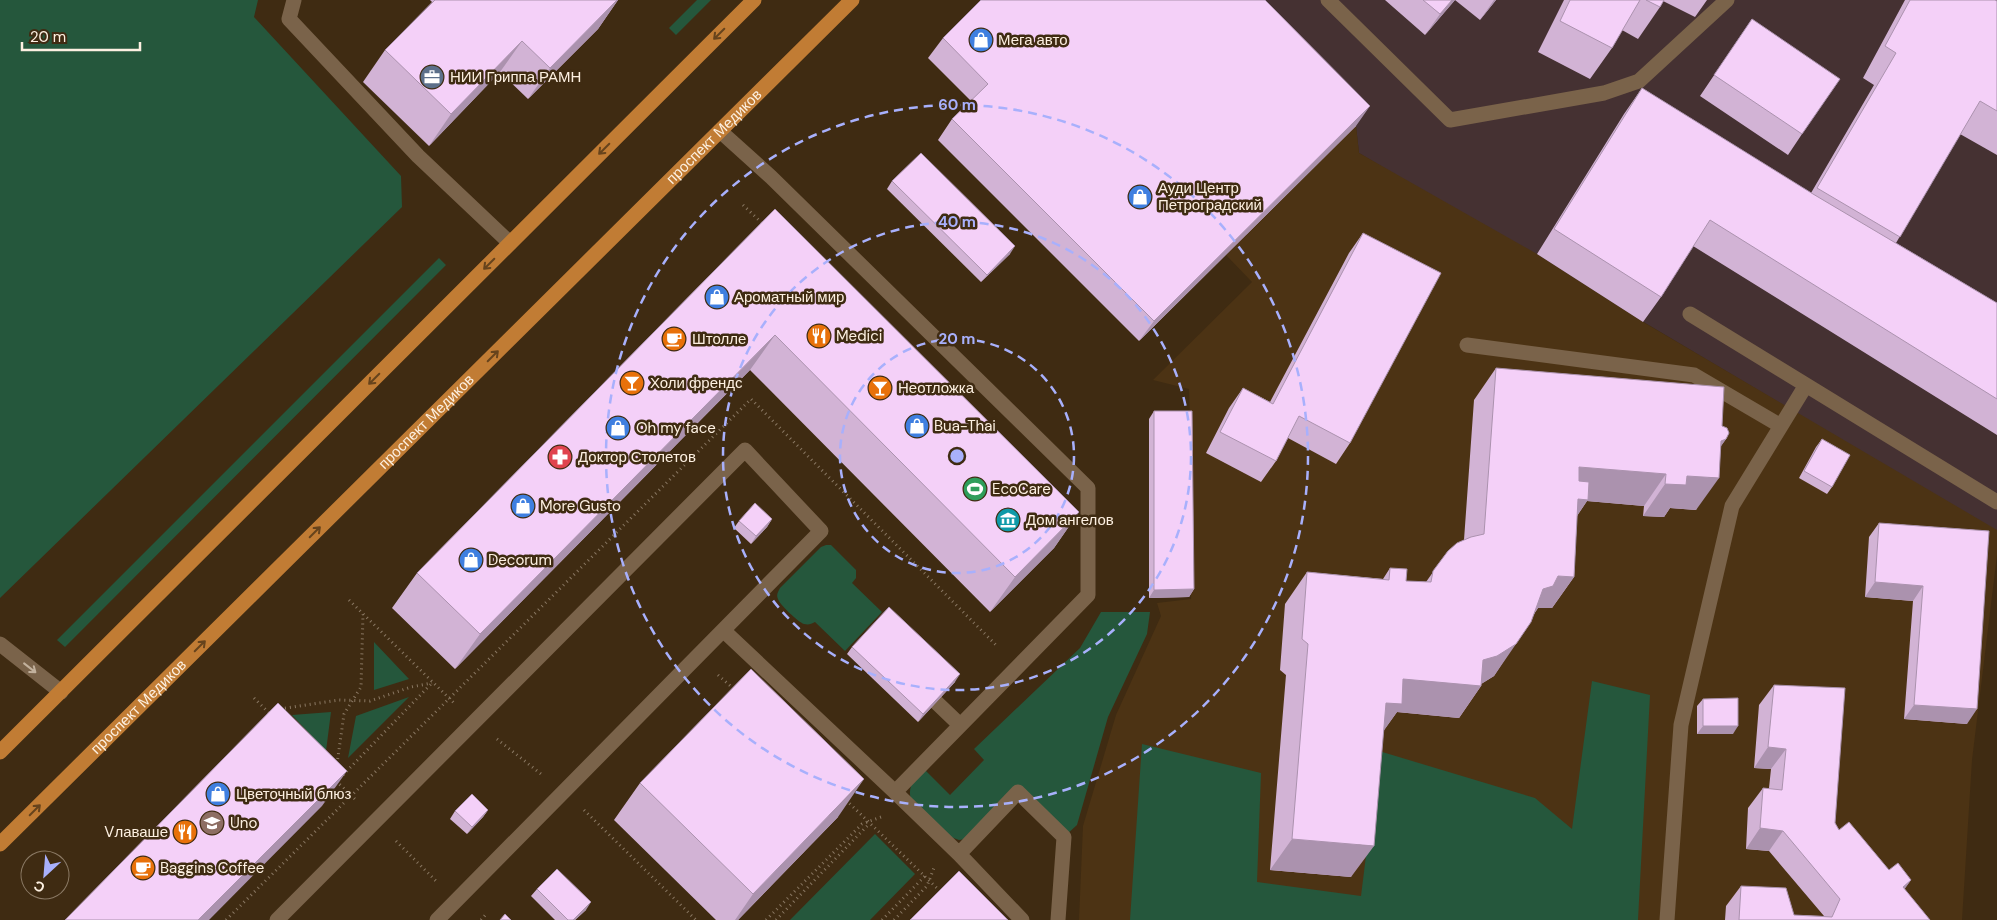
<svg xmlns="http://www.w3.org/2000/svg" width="1997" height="920" font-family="'DM Sans',sans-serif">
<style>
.commercial{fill:#453132}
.built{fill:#4c3314}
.green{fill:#25573c}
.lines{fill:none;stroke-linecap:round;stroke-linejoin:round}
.path{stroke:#8a7863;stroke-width:3;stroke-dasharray:1 4;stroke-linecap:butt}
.minor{stroke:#7a634a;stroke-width:15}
.major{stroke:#c17c34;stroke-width:15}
.wall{fill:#d2b3d5}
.shaded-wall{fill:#ab92ae}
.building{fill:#f4d0f8;stroke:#ab92ae}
.oneway{stroke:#66431c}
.oneway2{stroke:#c2b19d}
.ring{fill:none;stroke:#a8b0fc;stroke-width:2.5;stroke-dasharray:9 6}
.labels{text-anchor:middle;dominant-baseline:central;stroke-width:5;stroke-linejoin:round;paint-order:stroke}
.poi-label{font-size:15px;fill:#fdf0e1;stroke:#3f2b12;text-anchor:start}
.street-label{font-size:15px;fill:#fdf0e1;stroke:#3f2b12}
.centre{fill:#a8b0fc;stroke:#3f2b12;stroke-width:2.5}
.ring-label{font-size:15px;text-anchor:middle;font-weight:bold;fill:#a8b0fc;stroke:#3f2b12;stroke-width:5;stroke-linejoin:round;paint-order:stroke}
</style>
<rect width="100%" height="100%" fill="#3f2b12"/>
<path class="commercial" d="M 1236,0 L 1974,0 L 1997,44 L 1997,532 L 1359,153 L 1356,126 Z"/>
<path class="built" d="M 1356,126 L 1359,153 L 1537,254 L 1643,322 L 1997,530 L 1997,555 L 1972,760 L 1962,920 L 1079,920 L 1083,826 L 1116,715 L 1161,616 L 1157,603 L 1191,599 L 1193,512 L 1189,389 L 1153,380 L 1252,282 L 1226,255 Z"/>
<path class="green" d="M 0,0 L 258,0 L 254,17 L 401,176 L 402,207 L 0,598 Z
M 697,0 L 711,0 L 676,35 L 669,28 Z
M 439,258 L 446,265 L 65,647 L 57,640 Z
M 826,545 L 831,545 L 856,570 L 856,578 L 852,583 L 882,612 L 845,651 L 815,622 C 811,624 809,625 804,624 C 798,622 779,604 778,599 C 776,595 778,592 780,588 L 821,547 Z
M 1101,612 L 1150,612 L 1147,634 L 1108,717 L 1077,825 L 1066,835 L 1018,788 L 966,839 L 959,840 L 951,837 L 911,800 C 907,786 915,779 923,768 L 950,795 L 984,760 L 974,749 L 1080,648 Z
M 374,642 L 409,679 L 374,690 Z
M 1592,681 L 1650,695 L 1638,920 L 1130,920 L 1142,744 L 1261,773 L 1257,882 L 1361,896 L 1379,751 L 1535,798 L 1572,829 Z
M 409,697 L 348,758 L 356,716 Z
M 331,712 L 326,751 L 292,715 Z
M 875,834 L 915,874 L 870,920 L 790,920 Z"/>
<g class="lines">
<path class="path" d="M 743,205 L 764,225
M 349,600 L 454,703
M 718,675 L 735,690
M 254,698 L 270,714
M 280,709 L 339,700 L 370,701 L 411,687 L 432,683
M 497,739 L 541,774
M 337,764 L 344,714 L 361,687 L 363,614
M 343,775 L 432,683
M 336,781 L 357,801
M 846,800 L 942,893
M 584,810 L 696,920
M 396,841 L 436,881
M 226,920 L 751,399 L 997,646
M 481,920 L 487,913
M 766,920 L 862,824 L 881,817
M 776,920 L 870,823
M 882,920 L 925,876
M 894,920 L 927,886 L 934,868"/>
<path class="minor" d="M 294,0 L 289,19 L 418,156 L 510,243
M 1328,0 L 1450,120 L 1604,93 L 1639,81 L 1727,0
M 720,131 L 771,177 L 1088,488 L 1088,595 L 895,792 L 959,854 L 1022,920
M 1690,314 L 1997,502
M 1467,345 L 1694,375 L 1781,426
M 724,631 L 895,792
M 0,644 L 61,692
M 936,702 L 960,725
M 959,854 L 1018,792 L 1064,837 L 1058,920
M 277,920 L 745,450 L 821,531 L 437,920
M 1667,920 L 1681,725 L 1732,506 L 1806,385"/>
<g class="major">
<path d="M 0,752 L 754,0"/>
<path id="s1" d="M 0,844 L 852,0"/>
</g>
</g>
<path class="wall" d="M 430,0 L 618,0 L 598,29 L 528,99 L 500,72 L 429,146 L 363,82 L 385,50 L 432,2 Z
M 1385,0 L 1496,0 L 1480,20 L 1455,0 L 1425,35 Z
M 1564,0 L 1707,0 L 1695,17 L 1663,1 L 1660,7 L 1638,39 L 1622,30 L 1612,48 L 1590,79 L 1538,52 Z
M 1905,0 L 1995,0 L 1997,1 L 1997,155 L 1960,134 L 1896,243 L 1997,303 L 1997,435 L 1693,246 L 1661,297 L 1643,322 L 1537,254 L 1624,114 L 1642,88 L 1811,193 L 1874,85 L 1863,78 Z
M 1752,19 L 1802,134 L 1788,155 L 1700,96 Z
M 943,38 L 1356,126 L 1139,341 L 938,140 L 952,119 L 971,101 L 928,58 Z
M 892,181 L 1010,254 L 981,282 L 887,189 Z
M 775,209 L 1079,512 L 1054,548 L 990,612 L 750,370 L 455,669 L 392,608 L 417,573 Z
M 1363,233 L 1350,443 L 1336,464 L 1288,438 L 1276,461 L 1261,482 L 1206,453 L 1229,408 L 1243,388 L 1270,402 L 1349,253 Z
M 1496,368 L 1722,426 L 1726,439 L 1720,447 L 1696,510 L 1670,508 L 1664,517 L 1643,516 L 1644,506 L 1587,501 L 1577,516 L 1574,577 L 1552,608 L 1538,608 L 1494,676 L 1481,684 L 1481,686 L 1459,718 L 1397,712 L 1384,730 L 1351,877 L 1270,870 L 1286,675 L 1280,670 L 1285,604 L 1307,572 L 1383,579 L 1390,568 L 1406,581 L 1426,582 L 1448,551 L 1464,540 L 1474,400 Z
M 1154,411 L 1194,589 L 1189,597 L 1149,598 L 1149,419 Z
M 1822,439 L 1832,487 L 1827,494 L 1799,478 L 1816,447 Z
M 772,519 L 767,527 L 751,544 L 734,528 L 739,521 Z
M 1879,523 L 1989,531 L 1967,724 L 1904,719 L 1913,601 L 1865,597 L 1869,537 Z
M 852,647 L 955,682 L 918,722 L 847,654 Z
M 1774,685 L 1835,823 L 1839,830 L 1889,870 L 1911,880 L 1904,889 L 1930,920 L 1725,920 L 1726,906 L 1741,886 L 1794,915 L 1824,916 L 1769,851 L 1746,849 L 1748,808 L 1763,788 L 1769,788 L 1771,769 L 1754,768 L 1759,705 Z
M 1703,699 L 1733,734 L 1697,734 L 1697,706 Z
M 640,783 L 838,817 L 738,920 L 716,920 L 614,820 Z
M 488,810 L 483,817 L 467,834 L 450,819 L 455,811 Z
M 537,889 L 586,910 L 575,920 L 555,920 L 531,896 Z"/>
<path class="shaded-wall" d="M 617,0 L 618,0 L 598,29 L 528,99 L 550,68 Z
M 1452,0 L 1455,0 L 1425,35 L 1440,14 Z
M 1494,0 L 1496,0 L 1480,20 Z
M 522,41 L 500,72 L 429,146 L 451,114 Z
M 1370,106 L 1356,126 L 1139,341 L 1154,321 Z
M 1015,246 L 1010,254 L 981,282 L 987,275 Z
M 775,335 L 750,370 L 455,669 L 480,634 Z
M 1726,439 L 1704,471 L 1721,441 Z
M 1579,467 L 1666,474 L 1644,506 L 1587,501 L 1566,532 Z
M 1687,476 L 1719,478 L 1696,510 L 1670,508 L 1664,517 L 1643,516 L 1665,484 Z
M 1079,512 L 1054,548 L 990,612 L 1015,577 Z
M 772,519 L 767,527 L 751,544 L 756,536 Z
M 1558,576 L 1574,577 L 1552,608 L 1538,608 L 1531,618 L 1543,589 Z
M 1875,582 L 1923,586 L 1913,601 L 1865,597 Z
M 1194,589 L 1189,597 L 1149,598 L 1154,590 Z
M 1516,644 L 1494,676 L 1478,686 L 1481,686 L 1459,718 L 1397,712 L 1380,736 L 1364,735 L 1403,679 L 1483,660 Z
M 960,674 L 955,682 L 918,722 L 923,714 Z
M 1914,705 L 1977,709 L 1967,724 L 1904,719 Z
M 1703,726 L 1738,726 L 1733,734 L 1697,734 Z
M 1768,747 L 1786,749 L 1771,769 L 1754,768 Z
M 347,771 L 322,806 L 209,920 L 198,920 Z
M 864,779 L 838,817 L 738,920 L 735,920 L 753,894 Z
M 488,810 L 483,817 L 467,834 L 472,827 Z
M 1760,828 L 1783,831 L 1769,851 L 1746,849 Z
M 1292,839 L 1374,846 L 1351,877 L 1270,870 Z
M 1911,880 L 1897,900 L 1903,887 Z
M 591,902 L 586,910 L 575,920 L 573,920 Z"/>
<path class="building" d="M 435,0 L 617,0 L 550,68 L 522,41 L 451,114 L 385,50 Z
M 981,0 L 1265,0 L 1370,106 L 1154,321 L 952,119 L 988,84 L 943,38 Z
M 1423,0 L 1452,0 L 1440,14 Z
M 1570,0 L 1640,0 L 1612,48 L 1560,21 Z
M 1646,0 L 1664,0 L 1660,7 Z
M 1910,0 L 1995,0 L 1997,1 L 1997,111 L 1980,101 L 1900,237 L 1817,188 L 1896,53 L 1885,46 Z
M 1752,19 L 1840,79 L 1802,134 L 1714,75 Z
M 1642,88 L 1813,194 L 1997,303 L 1997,399 L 1710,220 L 1661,297 L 1554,229 Z
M 921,153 L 1015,246 L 987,275 L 892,181 Z
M 775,209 L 1079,512 L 1015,577 L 775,335 L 480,634 L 417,573 Z
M 1363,233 L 1441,273 L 1350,443 L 1299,416 L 1276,461 L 1220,432 L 1243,388 L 1273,404 Z
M 1496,368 L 1724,387 L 1722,426 L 1727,428 L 1729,433 L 1726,439 L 1721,441 L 1719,478 L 1687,476 L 1686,485 L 1665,484 L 1666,474 L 1579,467 L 1579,481 L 1589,482 L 1588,500 L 1578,499 L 1574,577 L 1558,576 L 1553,586 L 1543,589 L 1531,622 L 1516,644 L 1497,656 L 1483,660 L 1481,686 L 1403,679 L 1402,704 L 1386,703 L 1374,846 L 1292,839 L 1308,644 L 1302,639 L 1307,572 L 1389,580 L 1390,568 L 1407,569 L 1406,581 L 1431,582 L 1433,571 L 1448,551 L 1457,543 L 1471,537 L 1484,534 Z
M 1154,411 L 1192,411 L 1194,589 L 1154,590 Z
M 1822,439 L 1850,455 L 1832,487 L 1804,471 Z
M 755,503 L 772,519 L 756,536 L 739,521 Z
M 1879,523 L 1989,531 L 1977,709 L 1914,705 L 1923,586 L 1875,582 Z
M 889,607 L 960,674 L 923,714 L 852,647 Z
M 751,669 L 864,779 L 753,894 L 640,783 Z
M 1774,685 L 1845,688 L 1835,823 L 1839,830 L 1849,822 L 1889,870 L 1898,863 L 1911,880 L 1903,887 L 1930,920 L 1739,920 L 1741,886 L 1786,888 L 1794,915 L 1832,917 L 1840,899 L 1783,831 L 1760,828 L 1763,788 L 1782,790 L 1786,749 L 1768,747 Z
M 1738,698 L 1738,726 L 1703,726 L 1703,699 Z
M 278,703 L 347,771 L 198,920 L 65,920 Z
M 472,794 L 488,810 L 472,827 L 455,811 Z
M 557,869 L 591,902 L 573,920 L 568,920 L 537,889 Z
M 959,871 L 1008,920 L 910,920 Z
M 505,914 L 511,920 L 500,920 Z"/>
<defs><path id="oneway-shaft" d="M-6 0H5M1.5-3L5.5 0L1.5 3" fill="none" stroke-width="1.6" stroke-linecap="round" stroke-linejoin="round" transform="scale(1.25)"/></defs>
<g class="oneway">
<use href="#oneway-shaft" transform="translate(719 34) rotate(135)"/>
<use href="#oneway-shaft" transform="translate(604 149) rotate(135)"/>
<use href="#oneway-shaft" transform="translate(489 264) rotate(135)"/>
<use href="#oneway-shaft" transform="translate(493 356) rotate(-45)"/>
<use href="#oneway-shaft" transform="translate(374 379) rotate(135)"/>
<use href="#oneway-shaft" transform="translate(315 532) rotate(-45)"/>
<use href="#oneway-shaft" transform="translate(200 646) rotate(-45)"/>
<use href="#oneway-shaft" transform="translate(35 810) rotate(-45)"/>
</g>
<use class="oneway2" href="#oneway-shaft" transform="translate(30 668) rotate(38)"/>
<g class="ring">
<circle cx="957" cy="456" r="117"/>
<circle cx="957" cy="456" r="234"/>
<circle cx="957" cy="456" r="351"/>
</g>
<defs>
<g id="shop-disc" transform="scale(1.25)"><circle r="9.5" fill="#3f7fe0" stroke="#3f2b12"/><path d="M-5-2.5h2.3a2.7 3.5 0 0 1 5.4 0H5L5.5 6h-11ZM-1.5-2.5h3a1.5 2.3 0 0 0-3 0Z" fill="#fff"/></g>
<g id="office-disc" transform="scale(1.25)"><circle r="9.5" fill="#5c6f8a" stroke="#3f2b12"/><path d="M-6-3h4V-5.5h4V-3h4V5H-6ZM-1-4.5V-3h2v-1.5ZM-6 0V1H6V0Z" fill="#fff"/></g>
<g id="restaurant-disc" transform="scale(1.25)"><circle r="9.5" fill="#e8710a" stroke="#3f2b12"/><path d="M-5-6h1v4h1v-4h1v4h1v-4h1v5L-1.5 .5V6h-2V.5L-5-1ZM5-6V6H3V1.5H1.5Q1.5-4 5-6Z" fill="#fff"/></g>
<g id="cafe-disc" transform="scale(1.25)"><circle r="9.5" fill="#e8710a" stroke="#3f2b12"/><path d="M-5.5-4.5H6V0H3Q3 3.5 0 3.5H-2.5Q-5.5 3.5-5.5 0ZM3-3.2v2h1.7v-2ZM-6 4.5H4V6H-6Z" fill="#fff"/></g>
<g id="bar-disc" transform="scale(1.25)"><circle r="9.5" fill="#e8710a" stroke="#3f2b12"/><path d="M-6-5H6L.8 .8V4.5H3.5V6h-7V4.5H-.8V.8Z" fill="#fff"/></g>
<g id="pharmacy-disc" transform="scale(1.25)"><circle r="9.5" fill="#e0444e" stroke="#3f2b12"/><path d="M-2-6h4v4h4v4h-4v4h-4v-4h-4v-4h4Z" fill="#fff"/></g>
<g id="stadium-disc" transform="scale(1.25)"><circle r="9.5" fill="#2e9e5b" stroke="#3f2b12"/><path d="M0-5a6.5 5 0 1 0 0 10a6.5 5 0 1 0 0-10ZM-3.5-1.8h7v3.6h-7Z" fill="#fff"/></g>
<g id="museum-disc" transform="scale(1.25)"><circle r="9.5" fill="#0f9aa8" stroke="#3f2b12"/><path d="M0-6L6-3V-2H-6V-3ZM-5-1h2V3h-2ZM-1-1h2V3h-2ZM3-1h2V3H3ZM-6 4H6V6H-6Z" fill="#fff"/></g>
<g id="school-disc" transform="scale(1.25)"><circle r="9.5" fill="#8d6e63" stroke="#3f2b12"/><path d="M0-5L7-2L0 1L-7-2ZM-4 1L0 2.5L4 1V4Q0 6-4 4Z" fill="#fff"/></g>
</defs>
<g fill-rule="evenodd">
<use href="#shop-disc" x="981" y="40"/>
<use href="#office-disc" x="432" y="77"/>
<use href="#shop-disc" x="1140" y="197"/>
<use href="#shop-disc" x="717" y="297"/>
<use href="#restaurant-disc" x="819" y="336"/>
<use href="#cafe-disc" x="674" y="339"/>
<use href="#bar-disc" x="632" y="383"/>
<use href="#bar-disc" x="880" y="388"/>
<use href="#shop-disc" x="917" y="426"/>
<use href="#shop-disc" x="618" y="428"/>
<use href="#pharmacy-disc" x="560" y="457"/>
<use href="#stadium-disc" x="975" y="489"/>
<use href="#shop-disc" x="523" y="506"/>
<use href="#museum-disc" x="1008" y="520"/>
<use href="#shop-disc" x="471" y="560"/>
<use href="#shop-disc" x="218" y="794"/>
<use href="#school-disc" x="212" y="823"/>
<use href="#restaurant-disc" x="185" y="832"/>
<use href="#cafe-disc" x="143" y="868"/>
</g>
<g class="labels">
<g class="poi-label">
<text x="998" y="40">Мега авто</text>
<text x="450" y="77">НИИ Гриппа РАМН</text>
<text x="1158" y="188">Ауди Центр<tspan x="1158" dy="17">Петроградский</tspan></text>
<text x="734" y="297">Ароматный мир</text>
<text x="836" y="336">Medici</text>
<text x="692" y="339">Штолле</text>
<text x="650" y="383">Холи френдс</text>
<text x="898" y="388">Неотложка</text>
<text x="934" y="426">Bua-Thai</text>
<text x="636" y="428">Oh my face</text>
<text x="578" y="457">Доктор Столетов</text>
<text x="992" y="489">EcoCare</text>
<text x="540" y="506">More Gusto</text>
<text x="1026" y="520">Дом ангелов</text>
<text x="488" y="560">Decorum</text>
<text x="236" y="794">Цветочный блюз</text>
<text x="230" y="823">Uno</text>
<text x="168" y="832" text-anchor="end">Vлаваше</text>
<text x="160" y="868">Baggins Coffee</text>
</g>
<g class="street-label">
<text stroke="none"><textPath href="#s1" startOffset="1005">проспект Медиков</textPath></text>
<text stroke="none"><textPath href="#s1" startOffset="600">проспект Медиков</textPath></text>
<text stroke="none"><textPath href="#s1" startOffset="195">проспект Медиков</textPath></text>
</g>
</g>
<circle cx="957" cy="456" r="8" class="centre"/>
<g class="ring-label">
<text x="957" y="110">60 m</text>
<text x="957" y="227">40 m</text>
<text x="957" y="344">20 m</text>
</g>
<g transform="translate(45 875) rotate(206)"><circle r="24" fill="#3f2b12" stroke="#8b7a65"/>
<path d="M0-4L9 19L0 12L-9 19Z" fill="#a8b0fc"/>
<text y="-8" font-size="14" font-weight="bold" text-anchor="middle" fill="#fdf0e1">С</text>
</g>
<path d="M22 42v8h118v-8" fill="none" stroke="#fdf0e1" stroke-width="2.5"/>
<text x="30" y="42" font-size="15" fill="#fdf0e1" stroke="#3f2b12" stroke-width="4" paint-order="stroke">20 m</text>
</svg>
